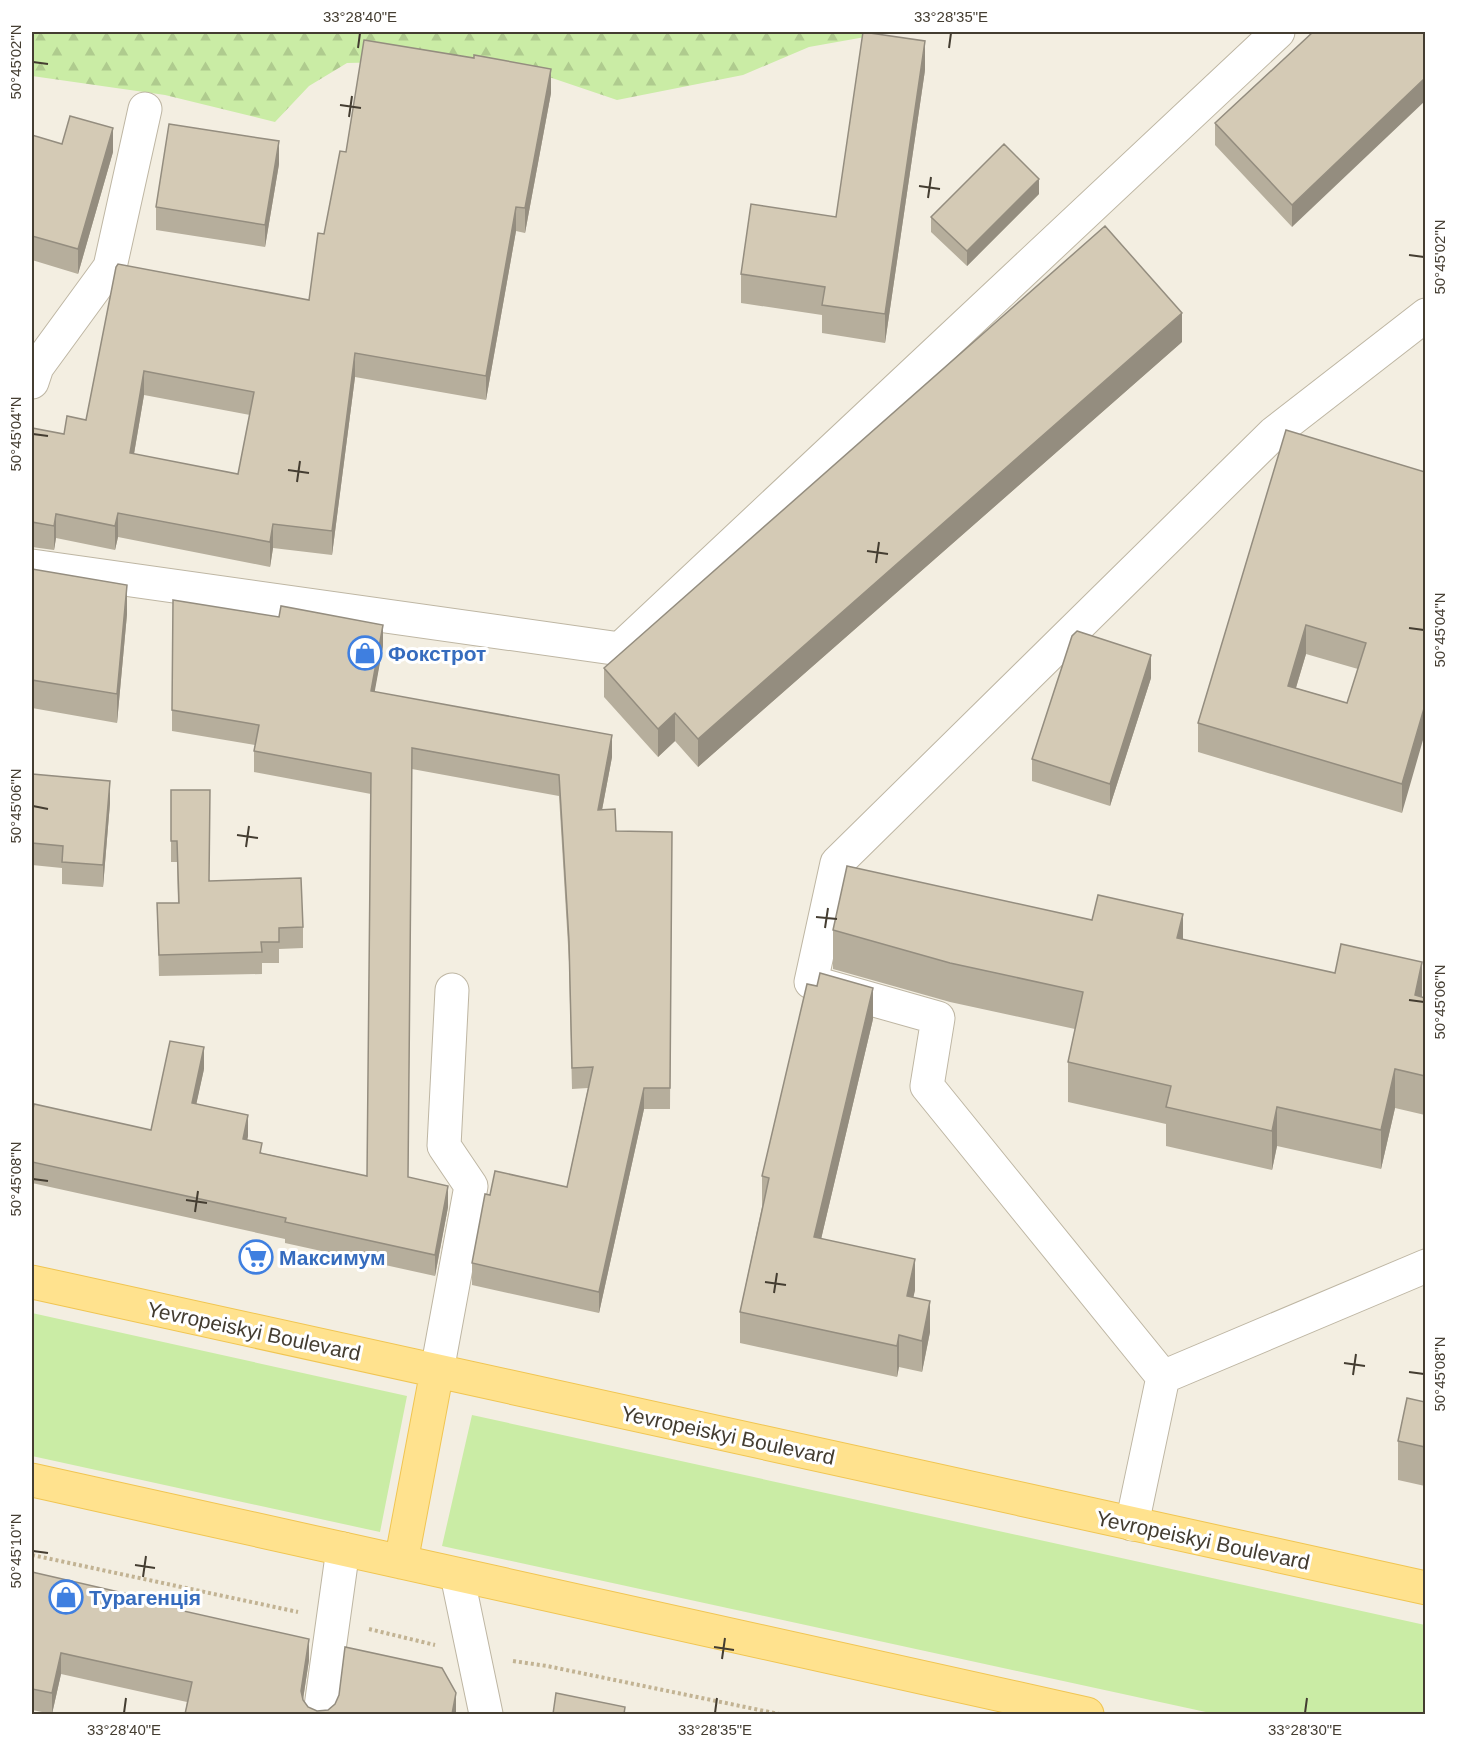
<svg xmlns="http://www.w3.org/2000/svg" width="1457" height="1746" font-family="Arial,sans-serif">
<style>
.grass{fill:#caeca5}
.forest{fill:url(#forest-firs)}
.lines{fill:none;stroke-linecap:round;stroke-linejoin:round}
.minor-casing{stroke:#beb6a3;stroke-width:35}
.major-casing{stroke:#f0c552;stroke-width:35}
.path{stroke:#c2b393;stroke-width:4;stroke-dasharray:3 3;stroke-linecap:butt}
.minor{stroke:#fff;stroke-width:33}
.major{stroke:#ffe28e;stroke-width:33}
.wall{fill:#b6ae9c;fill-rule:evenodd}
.shaded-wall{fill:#948d7f}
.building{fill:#d4cab5;stroke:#948d7f;stroke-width:1.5;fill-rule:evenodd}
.ticks{fill:none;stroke:#443d31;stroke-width:2}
.labels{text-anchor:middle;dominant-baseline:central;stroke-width:6;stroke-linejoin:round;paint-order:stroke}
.shop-label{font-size:21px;font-weight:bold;fill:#366cbe;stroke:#fff;text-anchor:start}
.street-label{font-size:21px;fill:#443d31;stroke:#fff}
.neatline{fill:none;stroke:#443d31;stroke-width:2}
.ticks-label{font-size:15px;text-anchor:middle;fill:#443d31}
</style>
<defs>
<pattern id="forest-firs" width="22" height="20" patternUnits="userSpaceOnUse" patternTransform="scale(1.5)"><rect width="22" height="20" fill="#caeca5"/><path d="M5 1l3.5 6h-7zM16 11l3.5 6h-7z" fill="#afcb8e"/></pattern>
</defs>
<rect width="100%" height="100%" fill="#f3eee1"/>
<path class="grass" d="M 32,1313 L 407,1396 L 380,1532 L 32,1456 Z
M 472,1415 L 1425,1625 L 1425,1714 L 1215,1714 L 442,1546 Z"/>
<path class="forest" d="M 32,32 L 893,32 L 809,47 L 743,75 L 617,100 L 552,78 L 431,61 L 347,63 L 309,86 L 275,122 L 165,95 L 32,76 Z"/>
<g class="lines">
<g class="minor-casing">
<path id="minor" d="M 32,382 L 37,367 L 110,267 L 145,109
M 32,566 L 620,649 L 1278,32
M 437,1371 L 471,1186 L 444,1146 L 452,990
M 1163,1377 L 927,1086 L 938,1018 L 811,982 L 837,863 L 1274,433 L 1426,315
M 1163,1377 L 1426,1266
M 1132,1524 L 1163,1377
M 457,1575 L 486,1714
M 320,1714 L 343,1549"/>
</g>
<g class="major-casing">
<path id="major" d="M 32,1282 L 1426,1588
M 32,1480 L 1087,1714
M 401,1562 L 437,1371"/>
</g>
<path class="path" d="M 32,1555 L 298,1612
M 369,1629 L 435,1645
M 513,1661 L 547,1666 L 779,1714"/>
<use href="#minor" class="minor"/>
<use href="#major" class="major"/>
</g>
<path class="wall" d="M 1313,32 L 1292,227 L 1215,145 L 1215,123 Z
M 925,70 L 885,343 L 822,333 L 822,315 L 741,303 L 741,274 L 836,217 Z
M 551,93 L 525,233 L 516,231 L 486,400 L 355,377 L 332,555 L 273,548 L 270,567 L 118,537 L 115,550 L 56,538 L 54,550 L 32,547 L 32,428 L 64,434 L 86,420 L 116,267 L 309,300 L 324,234 L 346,152 ZM 144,395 L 250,415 L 238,474 L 134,454 Z
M 32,135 L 62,144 L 113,152 L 78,274 L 32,260 Z
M 279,164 L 265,247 L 156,230 L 156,207 Z
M 1039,194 L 967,266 L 931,232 L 931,217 Z
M 1182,342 L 698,767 L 675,741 L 658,757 L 604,697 L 604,668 Z
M 1425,472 L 1402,813 L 1198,752 L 1198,723 ZM 1306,654 L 1358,669 L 1347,703 L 1296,688 Z
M 32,569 L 127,614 L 117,723 L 32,708 Z
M 383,646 L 374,692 L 612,757 L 602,810 L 616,831 L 672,832 L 670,1109 L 644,1109 L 599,1313 L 472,1285 L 472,1263 L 490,1195 L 567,1187 L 588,1088 L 572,1089 L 569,962 L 559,796 L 412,769 L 408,1177 L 448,1207 L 435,1276 L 285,1243 L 285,1239 L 32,1183 L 32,1114 L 151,1130 L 204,1069 L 196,1104 L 248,1136 L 247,1140 L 262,1153 L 367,1176 L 371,794 L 254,772 L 254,751 L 255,745 L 172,731 L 172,710 Z
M 1151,678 L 1110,806 L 1032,781 L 1032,759 Z
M 32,774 L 110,803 L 103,887 L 62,884 L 62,868 L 32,865 Z
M 171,790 L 210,881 L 303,927 L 303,948 L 279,949 L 279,963 L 262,963 L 262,974 L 159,976 L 157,903 L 178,903 L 177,862 L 171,862 Z
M 833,930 L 1183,940 L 1425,998 L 1425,1115 L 1395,1108 L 1381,1169 L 1277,1146 L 1272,1170 L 1166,1146 L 1166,1124 L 1068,1102 L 1068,1062 L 1075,1029 L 950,1002 L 833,969 Z
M 873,1019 L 821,1239 L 915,1290 L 913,1297 L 930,1332 L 922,1372 L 899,1367 L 897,1377 L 740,1343 L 740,1312 L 762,1207 L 762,1176 Z
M 1425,1402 L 1425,1486 L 1398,1480 L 1398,1441 Z
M 32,1572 L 180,1611 L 309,1660 L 303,1700 L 308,1707 L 317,1711 L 456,1714 L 185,1714 L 187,1702 L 61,1674 L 52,1714 L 32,1710 Z"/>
<path class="shaded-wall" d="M 925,41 L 925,70 L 885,343 L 885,314 Z
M 551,69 L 551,93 L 525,233 L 525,208 Z
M 1425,78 L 1425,101 L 1292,227 L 1292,205 Z
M 113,128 L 113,152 L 78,274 L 78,249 Z
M 279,141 L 279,164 L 265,247 L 265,225 Z
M 1039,179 L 1039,194 L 967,266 L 967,251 Z
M 516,207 L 516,231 L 486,400 L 486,376 Z
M 1182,313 L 1182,342 L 698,767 L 698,739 Z
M 355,353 L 355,377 L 332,555 L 332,531 Z
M 144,371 L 144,395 L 130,477 L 130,453 Z
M 118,513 L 118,537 L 115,550 L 115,526 Z
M 56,514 L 56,538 L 54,550 L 54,526 Z
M 273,524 L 273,548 L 270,567 L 270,542 Z
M 127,585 L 127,614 L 117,723 L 117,694 Z
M 383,625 L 383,646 L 371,712 L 371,691 Z
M 1306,625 L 1306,654 L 1288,714 L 1288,686 Z
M 1151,655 L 1151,678 L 1110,806 L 1110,784 Z
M 1425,705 L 1425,733 L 1402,813 L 1402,784 Z
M 675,713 L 675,741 L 658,757 L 658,729 Z
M 612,735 L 612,757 L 598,831 L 598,810 Z
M 110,781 L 110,803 L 103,887 L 103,865 Z
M 1183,914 L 1183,953 L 1177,938 Z
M 1422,962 L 1422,1001 L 1415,995 Z
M 873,988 L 873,1019 L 814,1269 L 814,1237 Z
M 204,1047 L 204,1069 L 192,1124 L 192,1103 Z
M 1395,1069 L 1395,1108 L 1381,1169 L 1381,1130 Z
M 644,1088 L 644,1109 L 599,1313 L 599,1292 Z
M 1277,1107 L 1277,1146 L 1272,1170 L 1272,1131 Z
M 248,1115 L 248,1136 L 243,1160 L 243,1139 Z
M 448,1186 L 448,1207 L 435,1276 L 435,1255 Z
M 915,1259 L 915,1290 L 907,1327 L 907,1296 Z
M 930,1301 L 930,1332 L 922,1372 L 922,1341 Z
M 899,1335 L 899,1367 L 897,1377 L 897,1346 Z
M 309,1639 L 309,1660 L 301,1712 L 301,1691 Z
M 61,1653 L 61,1674 L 52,1714 L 52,1693 Z
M 456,1693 L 456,1714 L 452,1714 Z"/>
<path class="building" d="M 863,32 L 925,41 L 885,314 L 822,305 L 825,287 L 741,274 L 751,204 L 836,217 Z
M 1313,32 L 1425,32 L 1425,78 L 1292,205 L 1215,123 Z
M 364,40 L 474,58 L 474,55 L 551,69 L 525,208 L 516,207 L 486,376 L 355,353 L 332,531 L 273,524 L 270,542 L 118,513 L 115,526 L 56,514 L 54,526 L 32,522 L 32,428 L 64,434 L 67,416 L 86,420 L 116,267 L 118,264 L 309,300 L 318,233 L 324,234 L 340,151 L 346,152 ZM 144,371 L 254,392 L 238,474 L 130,453 Z
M 70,116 L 113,128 L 78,249 L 32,236 L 32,135 L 62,144 Z
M 169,124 L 279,141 L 265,225 L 156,207 Z
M 1004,144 L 1039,179 L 967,251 L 931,217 Z
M 1105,226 L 1182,313 L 698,739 L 675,713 L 658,729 L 604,668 Z
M 1286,430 L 1425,472 L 1425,705 L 1402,784 L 1198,723 ZM 1306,625 L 1366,643 L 1347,703 L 1288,686 Z
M 32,569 L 127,585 L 117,694 L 32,680 Z
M 173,600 L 279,617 L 281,606 L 383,625 L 371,691 L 612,735 L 598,810 L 615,809 L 616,831 L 672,832 L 670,1088 L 644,1088 L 599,1292 L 472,1263 L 485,1194 L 490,1195 L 495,1171 L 567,1187 L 593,1067 L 572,1068 L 569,941 L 559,775 L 412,748 L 408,1177 L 448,1186 L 435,1255 L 285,1222 L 286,1218 L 32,1162 L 32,1114 L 34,1104 L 151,1130 L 170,1041 L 204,1047 L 192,1103 L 248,1115 L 243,1139 L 262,1143 L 260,1153 L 367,1176 L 371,773 L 254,751 L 259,725 L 172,710 Z
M 1077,631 L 1151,655 L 1110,784 L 1032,759 L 1072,636 Z
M 32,774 L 110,781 L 103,865 L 62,862 L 63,846 L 32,843 Z
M 171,790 L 210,790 L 209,881 L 301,878 L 303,927 L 279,928 L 279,942 L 261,942 L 262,952 L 159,955 L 157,903 L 179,903 L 177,841 L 171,841 Z
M 847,866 L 1092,920 L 1098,895 L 1183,914 L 1177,938 L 1335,973 L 1341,944 L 1422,962 L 1415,995 L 1425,998 L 1425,1076 L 1395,1069 L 1381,1130 L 1277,1107 L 1272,1131 L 1166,1107 L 1171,1086 L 1068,1062 L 1083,992 L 950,963 L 833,930 Z
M 820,973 L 873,988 L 814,1237 L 915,1259 L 907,1296 L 930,1301 L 922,1341 L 899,1335 L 897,1346 L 740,1312 L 769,1178 L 762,1176 L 807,984 L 817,986 Z
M 1407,1398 L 1425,1402 L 1425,1447 L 1398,1441 Z
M 32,1572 L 180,1606 L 179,1610 L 309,1639 L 301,1691 L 303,1700 L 308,1707 L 317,1711 L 328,1710 L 335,1704 L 339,1695 L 345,1647 L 442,1668 L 456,1693 L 452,1714 L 185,1714 L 192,1682 L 61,1653 L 52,1693 L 32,1689 Z
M 556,1693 L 625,1707 L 624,1714 L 553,1714 Z"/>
<path class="ticks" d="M 358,48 L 360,33M 949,48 L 951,33M 33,62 L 48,64M 340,105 L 361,108M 349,117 L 352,96M 919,186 L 940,189M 928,198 L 931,177M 1409,255 L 1424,257M 33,434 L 48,436M 288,470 L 309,473M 297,482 L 300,461M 867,551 L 888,554M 876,563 L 879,542M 1409,628 L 1424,630M 33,806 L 48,809M 237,835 L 258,838M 246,847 L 249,826M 816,917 L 837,919M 825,928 L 828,908M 1409,1000 L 1424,1002M 33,1179 L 48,1181M 186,1200 L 207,1203M 195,1212 L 198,1191M 765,1282 L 786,1285M 774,1293 L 777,1273M 1344,1363 L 1365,1366M 1409,1372 L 1424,1374M 1353,1375 L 1356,1354M 33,1551 L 48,1553M 135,1565 L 155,1568M 143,1577 L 146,1556M 714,1647 L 734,1650M 722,1659 L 725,1638M 124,1713 L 126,1698M 715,1713 L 717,1698M 1305,1713 L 1307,1698"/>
<defs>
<g id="shop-ring" transform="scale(1.725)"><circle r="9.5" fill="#fff" stroke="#3f7fe0" stroke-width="1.5"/><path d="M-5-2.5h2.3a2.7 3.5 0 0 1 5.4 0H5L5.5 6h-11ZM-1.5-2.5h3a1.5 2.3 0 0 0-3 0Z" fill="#3f7fe0"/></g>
<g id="supermarket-ring" transform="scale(1.725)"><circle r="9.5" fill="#fff" stroke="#3f7fe0" stroke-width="1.5"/><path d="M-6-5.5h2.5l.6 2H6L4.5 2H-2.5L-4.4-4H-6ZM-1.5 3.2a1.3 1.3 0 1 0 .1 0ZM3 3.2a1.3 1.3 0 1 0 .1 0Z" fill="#3f7fe0"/></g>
</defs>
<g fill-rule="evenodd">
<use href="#shop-ring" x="365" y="653"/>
<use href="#supermarket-ring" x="256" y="1257"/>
<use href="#shop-ring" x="66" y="1597"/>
</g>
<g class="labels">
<g class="shop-label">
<text x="388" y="653">Фокстрот</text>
<text x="279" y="1257">Максимум</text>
<text x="89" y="1597">Турагенція</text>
</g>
<g class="street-label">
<text transform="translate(254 1331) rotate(12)">Yevropeiskyi Boulevard</text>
<text transform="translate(728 1435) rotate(12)">Yevropeiskyi Boulevard</text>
<text transform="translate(1203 1540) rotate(12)">Yevropeiskyi Boulevard</text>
</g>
</g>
<rect width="1457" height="1746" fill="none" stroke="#ffffff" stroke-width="66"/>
<rect x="33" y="33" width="1391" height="1680" class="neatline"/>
<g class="ticks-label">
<text x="360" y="22">33°28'40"E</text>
<text x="951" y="22">33°28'35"E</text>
<text transform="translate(16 62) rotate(-90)" y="5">50°45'02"N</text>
<text transform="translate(1440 257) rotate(-90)" y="5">50°45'02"N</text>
<text transform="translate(16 434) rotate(-90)" y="5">50°45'04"N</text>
<text transform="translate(1440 630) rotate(-90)" y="5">50°45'04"N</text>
<text transform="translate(16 806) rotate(-90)" y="5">50°45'06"N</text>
<text transform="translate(1440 1002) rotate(-90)" y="5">50°45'06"N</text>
<text transform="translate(16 1179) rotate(-90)" y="5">50°45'08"N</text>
<text transform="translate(1440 1374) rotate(-90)" y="5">50°45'08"N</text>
<text transform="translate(16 1551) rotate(-90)" y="5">50°45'10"N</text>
<text x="124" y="1735">33°28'40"E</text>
<text x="715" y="1735">33°28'35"E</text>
<text x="1305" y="1735">33°28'30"E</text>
</g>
</svg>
